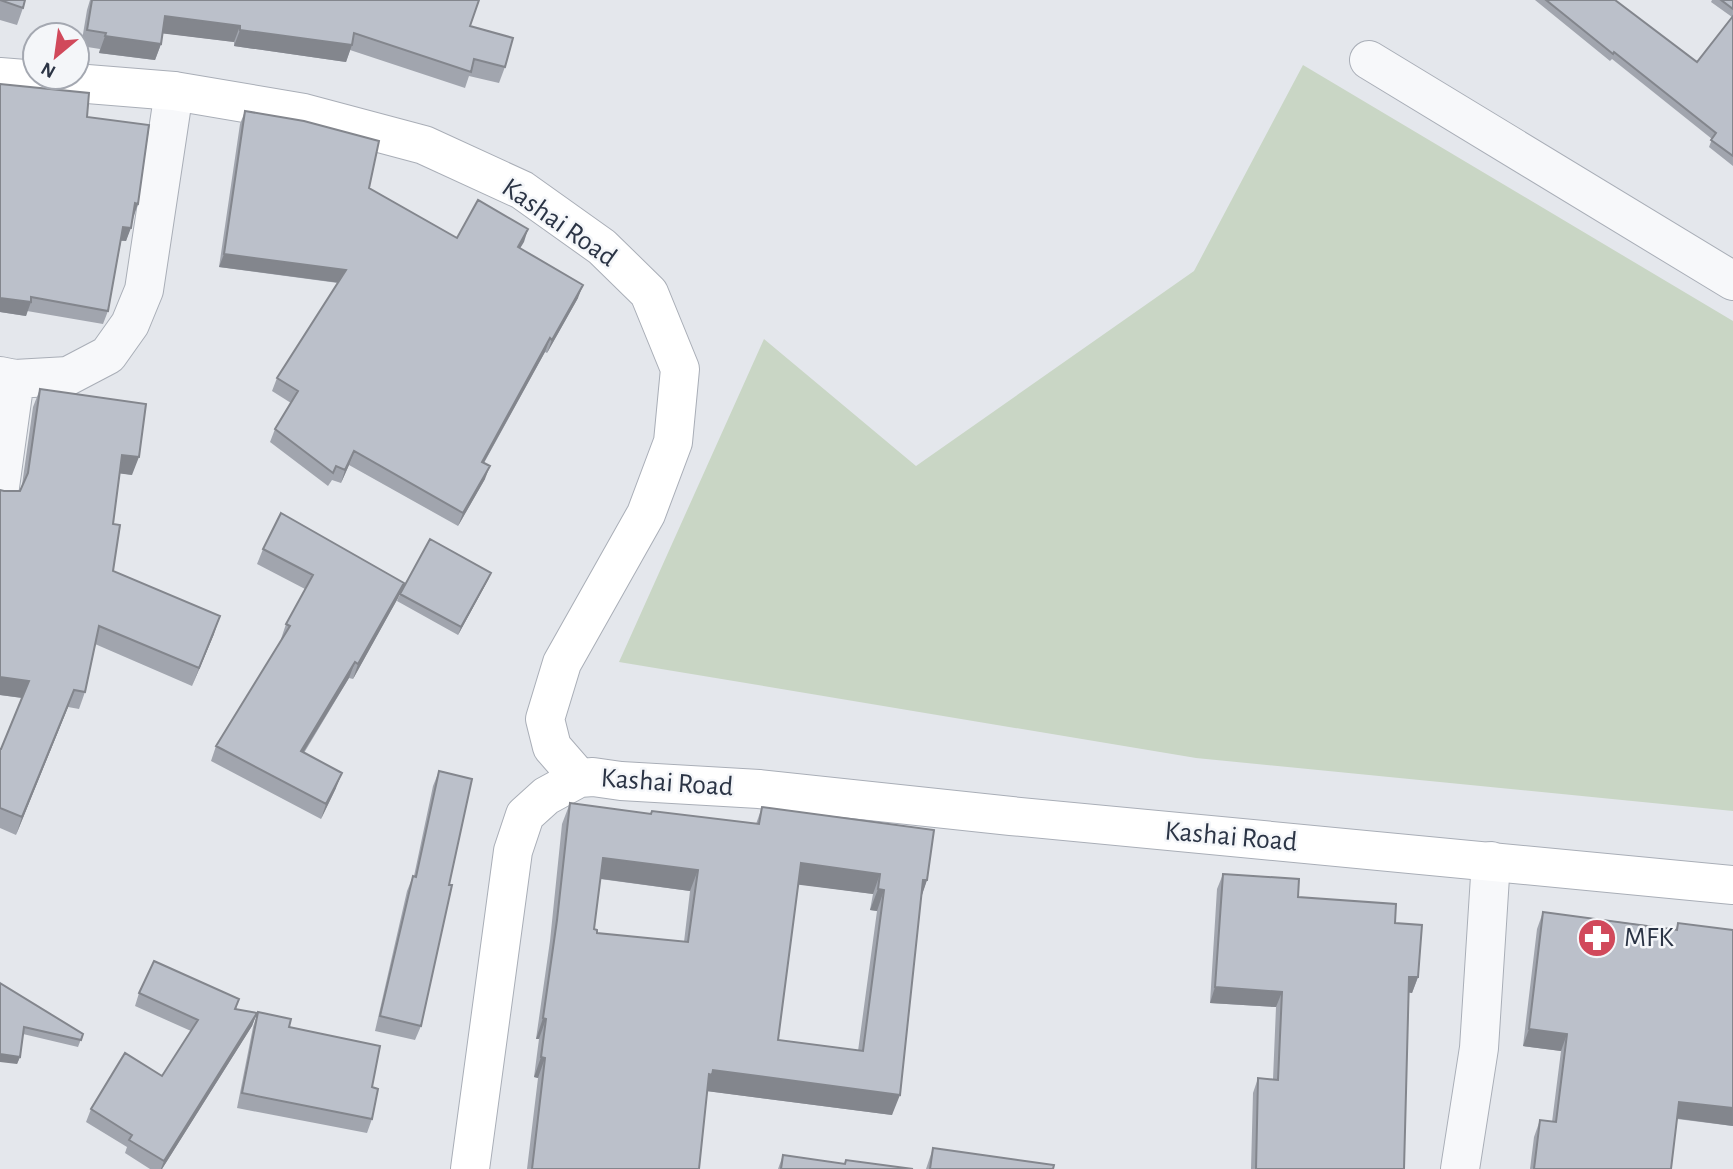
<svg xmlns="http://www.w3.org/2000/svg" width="1733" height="1169" font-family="'Alegreya Sans',sans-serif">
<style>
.grass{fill:#c9d6c5}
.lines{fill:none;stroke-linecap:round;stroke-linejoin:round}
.street-casing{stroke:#a9aeb7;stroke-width:40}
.secondary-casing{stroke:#a9aeb7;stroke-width:40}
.street{stroke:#f7f8fa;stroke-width:38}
.secondary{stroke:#fff;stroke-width:38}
.wall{fill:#a1a5ae;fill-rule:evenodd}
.shaded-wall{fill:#83868d}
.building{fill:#bbc0ca;stroke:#83868d;stroke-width:2;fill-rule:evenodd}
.labels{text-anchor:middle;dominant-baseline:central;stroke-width:5;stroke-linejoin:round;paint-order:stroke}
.street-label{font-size:28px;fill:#2b3445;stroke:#f4f6f9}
.poi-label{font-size:28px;fill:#2b3445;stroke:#f4f6f9;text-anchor:start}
</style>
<rect width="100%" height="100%" fill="#e4e7ec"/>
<path class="grass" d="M 1303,65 L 1733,321 L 1733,811 L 1196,758 L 619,662 L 764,339 L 916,466 L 1194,271 Z"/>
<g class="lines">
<g class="street-casing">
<path id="street" d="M 1369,60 L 1733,281
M 0,376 L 15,379 L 68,376 L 108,355 L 130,324 L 144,290 L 174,91
M 0,487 L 15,379
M 1460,1169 L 1479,1048 L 1491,861"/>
</g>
<g class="secondary-casing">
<path id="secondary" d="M 0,77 L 174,91 L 304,113 L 424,145 L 522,190 L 602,247 L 649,293 L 680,369 L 673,442 L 646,514 L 562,663 L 545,719 L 552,747 L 579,778 L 593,777 L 621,781 L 759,789 L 1011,816 L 1733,885
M 470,1169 L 513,851 L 525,815 L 546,796 L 579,778"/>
</g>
<use href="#street" class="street"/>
<use href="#secondary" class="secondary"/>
</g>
<path class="wall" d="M 0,0 L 23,8 L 17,25 L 0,20 Z
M 90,0 L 479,0 L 470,26 L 505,67 L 499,83 L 469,76 L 465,88 L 350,50 L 346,62 L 234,46 L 234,42 L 162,33 L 161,44 L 155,60 L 99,53 L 100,49 L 81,46 L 87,10 Z
M 1535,0 L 1615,0 L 1697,62 L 1732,17 L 1711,2 L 1712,0 L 1733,0 L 1733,166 L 1709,147 L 1712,139 L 1612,59 L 1610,61 Z
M 0,84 L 87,117 L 138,204 L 126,241 L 121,241 L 108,311 L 103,324 L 27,311 L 26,316 L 0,312 Z
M 245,111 L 369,188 L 457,238 L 528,229 L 520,248 L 578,298 L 547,353 L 545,352 L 484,463 L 485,479 L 458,526 L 349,465 L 341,483 L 332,480 L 328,486 L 270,442 L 275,429 L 291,403 L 272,391 L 277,378 L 338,283 L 219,267 L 240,124 Z
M 40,389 L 132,475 L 120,473 L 113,524 L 113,571 L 214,634 L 192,686 L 95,644 L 85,692 L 79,709 L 68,707 L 16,835 L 0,828 L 0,749 L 1,749 L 22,698 L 0,695 L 0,490 L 4,491 L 20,491 L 22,485 L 33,407 Z
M 263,549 L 404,583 L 398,598 L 353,679 L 349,678 L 304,753 L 336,788 L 321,819 L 211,761 L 216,746 L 282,639 L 281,639 L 286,624 L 305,589 L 257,564 Z
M 491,573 L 488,580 L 458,635 L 397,601 L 400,594 Z
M 439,771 L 449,885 L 421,1026 L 415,1040 L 375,1031 L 407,891 L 413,876 L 414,876 L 433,786 Z
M 570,803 L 650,814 L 652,811 L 756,824 L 762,807 L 927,880 L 921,897 L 892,1115 L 707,1091 L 699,1169 L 527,1169 L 538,1078 L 534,1077 L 539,1039 L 536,1039 L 550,941 L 562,824 ZM 600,879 L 690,891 L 684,942 L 597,933 L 594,929 ZM 798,884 L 873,894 L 870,910 L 877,911 L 858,1051 L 778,1040 Z
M 1223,874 L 1298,897 L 1395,923 L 1418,977 L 1412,993 L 1409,992 L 1404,1169 L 1251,1169 L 1253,1093 L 1258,1078 L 1273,1079 L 1276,1007 L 1210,1003 L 1217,889 Z
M 1543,912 L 1676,929 L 1678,923 L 1733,1126 L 1677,1119 L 1671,1169 L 1530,1169 L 1534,1137 L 1540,1120 L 1552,1122 L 1561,1051 L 1523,1046 L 1537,929 Z
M 0,983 L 83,1034 L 78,1047 L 23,1034 L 20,1057 L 17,1064 Z
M 139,993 L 239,999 L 236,1009 L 257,1013 L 252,1026 L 162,1169 L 150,1169 L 125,1153 L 127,1147 L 86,1122 L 91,1109 L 162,1076 L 191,1031 L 135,1006 Z
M 258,1012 L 289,1027 L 372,1087 L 372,1119 L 367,1133 L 237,1108 L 253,1027 Z
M 933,1148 L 1053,1169 L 926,1169 Z
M 783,1155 L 845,1164 L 846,1160 L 913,1169 L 778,1169 Z"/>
<path class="shaded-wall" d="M 165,16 L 240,26 L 234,42 L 159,33 Z
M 240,30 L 352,45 L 346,62 L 234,46 Z
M 105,36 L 161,44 L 155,60 L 99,53 Z
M 135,203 L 138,204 L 133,217 Z
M 123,227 L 131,228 L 126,241 L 118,240 Z
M 528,229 L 524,242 L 513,260 L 518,247 Z
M 224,254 L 346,270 L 341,283 L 219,267 Z
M 583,285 L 578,298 L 547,353 L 552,340 Z
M 0,298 L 31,302 L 26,316 L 0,312 Z
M 550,338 L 545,352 L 477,475 L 482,462 Z
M 354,451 L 349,465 L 341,483 L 345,470 Z
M 122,455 L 139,457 L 132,475 L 116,473 Z
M 490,466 L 485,479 L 458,526 L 463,513 Z
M 491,573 L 488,580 L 458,635 L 461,627 Z
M 404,583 L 398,598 L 353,679 L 358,664 Z
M 220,616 L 214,634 L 192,686 L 199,668 Z
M 355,662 L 349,678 L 295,766 L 301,751 Z
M 0,677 L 29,681 L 23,698 L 0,695 Z
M 74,690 L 68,707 L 16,835 L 22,817 Z
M 342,773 L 336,788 L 321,819 L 326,804 Z
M 603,858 L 698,870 L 690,891 L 595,878 Z
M 801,863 L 880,874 L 873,894 L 793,884 Z
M 923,880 L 927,880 L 920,901 Z
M 878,889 L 884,890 L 877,911 L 870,910 Z
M 1409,977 L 1418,977 L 1412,993 L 1404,992 Z
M 1215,987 L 1282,992 L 1276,1007 L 1210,1003 Z
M 257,1013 L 252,1026 L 162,1169 L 161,1169 L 164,1161 Z
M 543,1018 L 546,1019 L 539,1039 L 536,1039 Z
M 1529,1029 L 1567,1034 L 1561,1051 L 1523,1046 Z
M 0,1054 L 20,1057 L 17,1064 L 0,1062 Z
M 541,1057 L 545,1058 L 538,1078 L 534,1077 Z
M 713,1070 L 900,1095 L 892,1115 L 706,1091 L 709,1074 Z
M 1679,1102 L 1733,1108 L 1733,1126 L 1674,1118 Z"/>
<path class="building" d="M 0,0 L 25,0 L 23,8 Z
M 92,0 L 479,0 L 470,26 L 513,38 L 505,67 L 474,59 L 471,72 L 354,33 L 352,45 L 240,30 L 240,26 L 165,16 L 161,44 L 105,36 L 106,33 L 87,30 Z
M 1546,0 L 1615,0 L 1697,62 L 1733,16 L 1733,156 L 1711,140 L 1716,133 L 1614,52 L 1613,54 Z
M 1721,0 L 1733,0 L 1733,9 Z
M 0,84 L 89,93 L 87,117 L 149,125 L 138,204 L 135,203 L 131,228 L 123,227 L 108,311 L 31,297 L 31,302 L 0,298 Z
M 245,111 L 304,121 L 379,141 L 369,188 L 457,238 L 478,200 L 528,229 L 518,247 L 583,285 L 552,340 L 550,338 L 482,462 L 490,466 L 463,513 L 354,451 L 345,470 L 336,466 L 333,473 L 275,429 L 298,391 L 277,378 L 346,270 L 224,254 Z
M 40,389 L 146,404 L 139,457 L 122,455 L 113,524 L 120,525 L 113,571 L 220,616 L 199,668 L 99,626 L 85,692 L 74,690 L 22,817 L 0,808 L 0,749 L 1,749 L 29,681 L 0,677 L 0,490 L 4,491 L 20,491 L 28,473 Z
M 281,513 L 404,583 L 358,664 L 355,662 L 301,751 L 342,773 L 326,804 L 216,746 L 290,626 L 286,624 L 313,575 L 263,549 Z
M 430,539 L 491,573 L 461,627 L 400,594 Z
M 439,771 L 472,779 L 449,885 L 452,885 L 421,1026 L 380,1016 L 413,876 L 416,877 Z
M 570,803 L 651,814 L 652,811 L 759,824 L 762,807 L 934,830 L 927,880 L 923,880 L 900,1095 L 713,1070 L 712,1075 L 709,1074 L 699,1169 L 532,1169 L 545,1058 L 541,1057 L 546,1019 L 543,1018 L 557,920 ZM 603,858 L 698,870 L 688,942 L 597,933 L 597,930 L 594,929 ZM 801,863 L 880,874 L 878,889 L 884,890 L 863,1051 L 778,1040 Z
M 1223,874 L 1299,879 L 1298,897 L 1396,904 L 1395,923 L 1422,925 L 1418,977 L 1409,977 L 1404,1169 L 1256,1169 L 1258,1078 L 1278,1080 L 1282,992 L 1215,987 Z
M 1543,912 L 1677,930 L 1678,923 L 1733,930 L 1733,1108 L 1679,1102 L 1671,1169 L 1534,1169 L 1540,1120 L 1556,1122 L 1567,1034 L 1529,1029 Z
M 154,961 L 239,999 L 235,1009 L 257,1013 L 164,1161 L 129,1140 L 132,1135 L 91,1109 L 125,1053 L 162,1076 L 198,1020 L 139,993 Z
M 0,983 L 83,1034 L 81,1040 L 24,1027 L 20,1057 L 0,1054 Z
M 258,1012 L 291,1019 L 289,1027 L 380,1046 L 372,1087 L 378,1089 L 372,1119 L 242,1093 Z
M 933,1148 L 1054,1165 L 1053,1169 L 930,1169 Z
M 783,1155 L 845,1164 L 846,1160 L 913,1169 L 781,1169 Z"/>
<defs>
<g id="pharmacy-disc" transform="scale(2.0125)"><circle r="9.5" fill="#d1495b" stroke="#f4f6f9"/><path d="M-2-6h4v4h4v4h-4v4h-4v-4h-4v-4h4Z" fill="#fff"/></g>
</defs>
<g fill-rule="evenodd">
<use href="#pharmacy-disc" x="1597" y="938"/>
</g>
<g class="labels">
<g class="street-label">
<text transform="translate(559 223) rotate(35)">Kashai Road</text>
<text transform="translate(667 783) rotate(4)">Kashai Road</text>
<text transform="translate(1231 837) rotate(5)">Kashai Road</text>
</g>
<g class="poi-label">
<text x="1624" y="938">MFK</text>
</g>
</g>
<g transform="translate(56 56) rotate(209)"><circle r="33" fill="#f4f6f9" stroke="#a4a8b1" stroke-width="2"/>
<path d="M0-5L12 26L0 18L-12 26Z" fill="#d1495b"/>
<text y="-10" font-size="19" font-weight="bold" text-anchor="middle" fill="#2b3445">N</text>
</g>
</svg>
